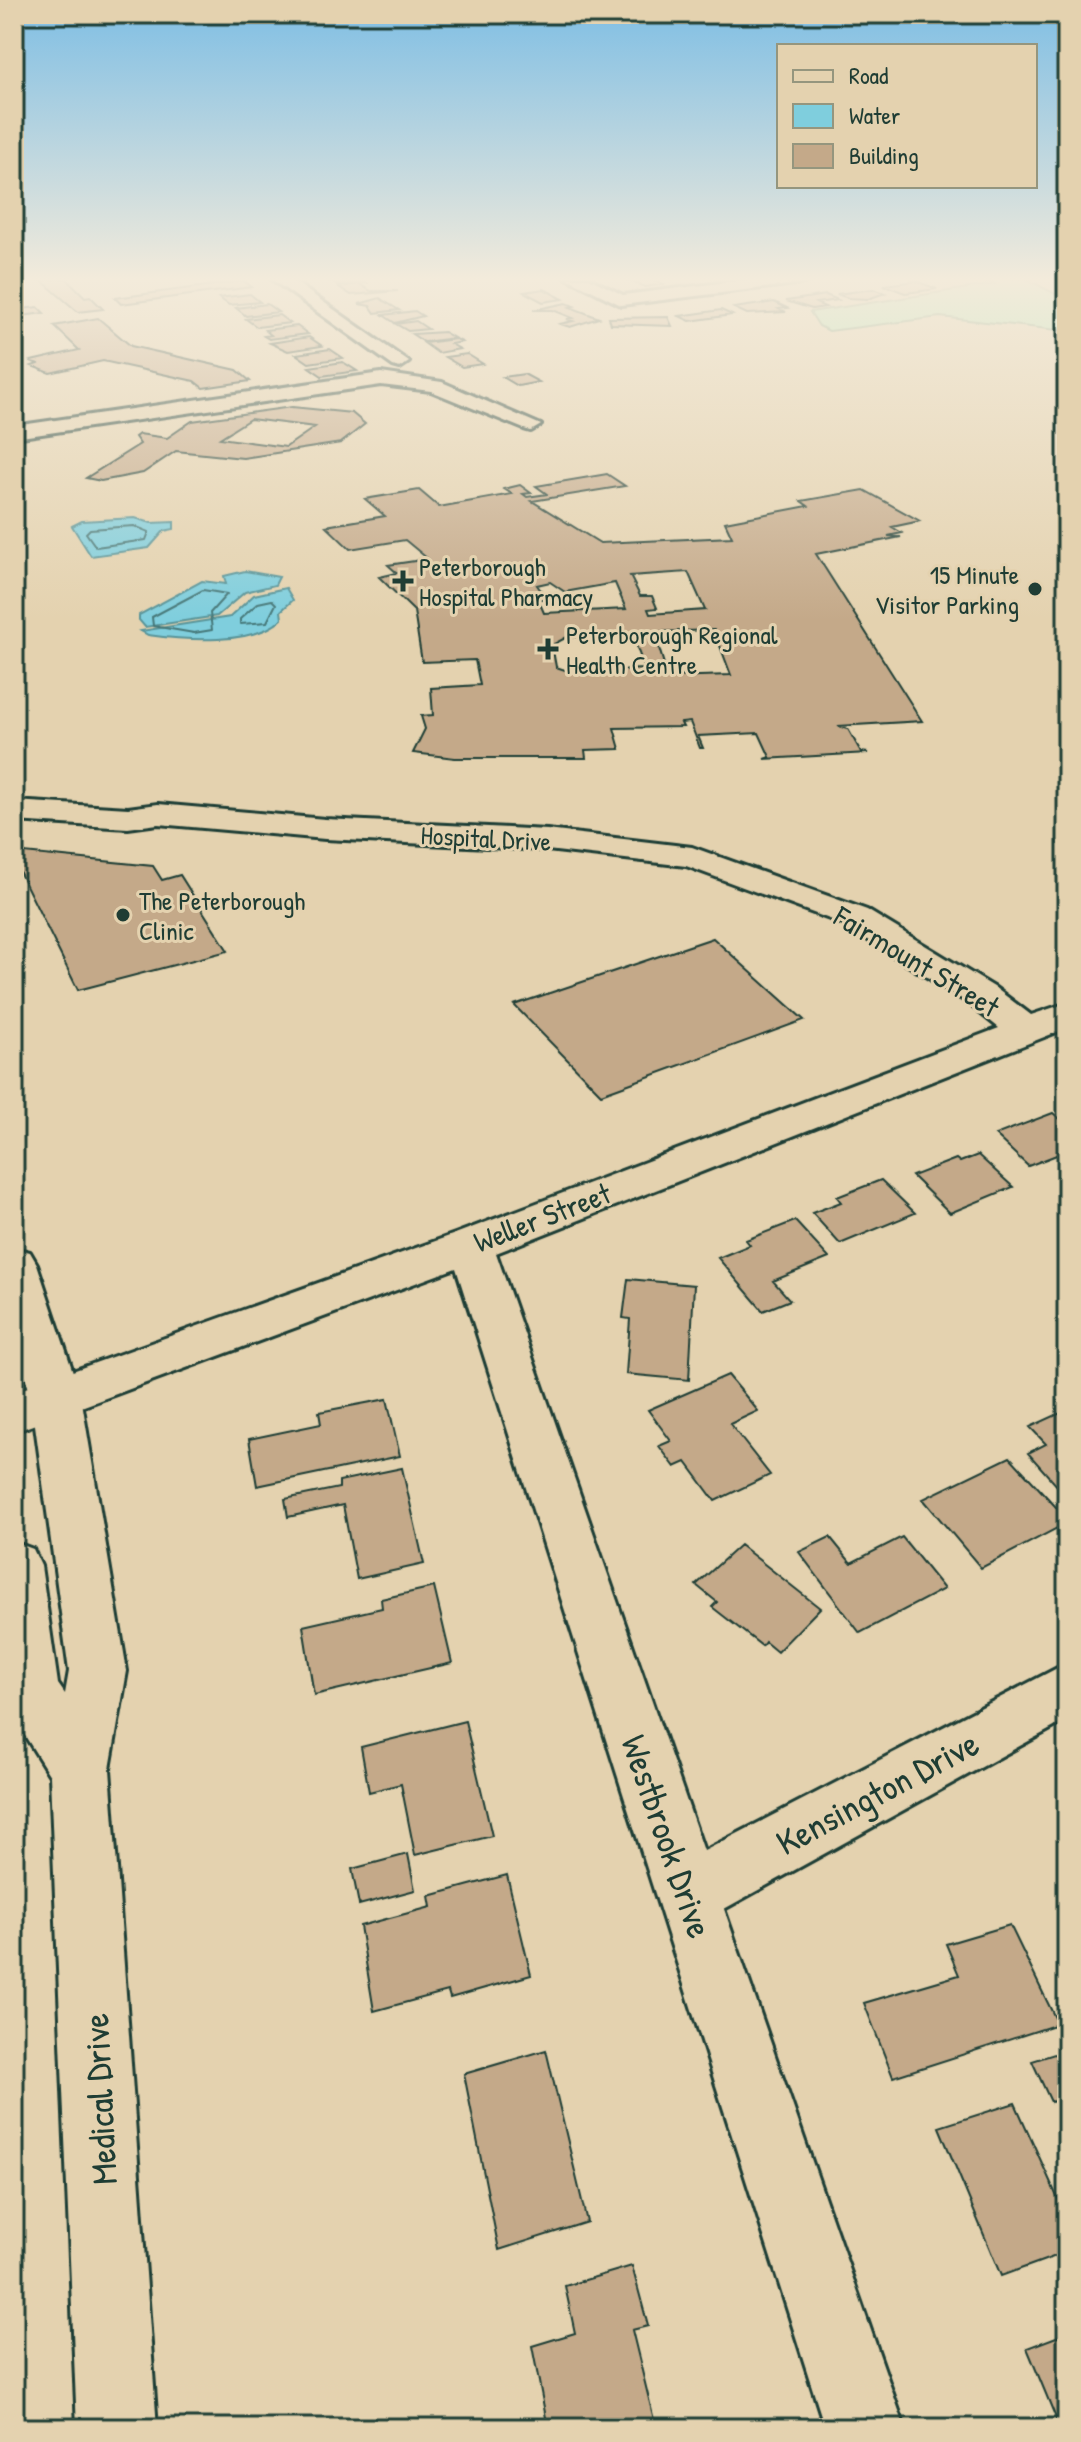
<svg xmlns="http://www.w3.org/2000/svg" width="1081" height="2442" font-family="'Patrick Hand',sans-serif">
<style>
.green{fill:#a4eab6;stroke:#629475;stroke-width:2}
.water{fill:#7fcedd;stroke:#599499;stroke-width:2}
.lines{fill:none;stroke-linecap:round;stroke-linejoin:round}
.shore{stroke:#457778;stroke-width:2}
.building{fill:#c4a989;stroke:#1f3d34;stroke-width:2;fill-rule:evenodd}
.minor-casing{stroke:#1f3d34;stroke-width:6}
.major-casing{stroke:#1f3d34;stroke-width:6}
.minor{fill:#e4d2af;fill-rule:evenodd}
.major{fill:#e4d2af;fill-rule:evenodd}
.poi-dot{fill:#1f3d34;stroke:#e4d2af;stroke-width:3}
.labels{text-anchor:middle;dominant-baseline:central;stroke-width:6;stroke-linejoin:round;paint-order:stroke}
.far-poi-label{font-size:26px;fill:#1f3d34;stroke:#e4d2af;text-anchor:start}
.far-street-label{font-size:26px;fill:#1f3d34;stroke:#e4d2af}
.street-label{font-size:30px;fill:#1f3d34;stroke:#e4d2af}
.near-street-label{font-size:36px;fill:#1f3d34;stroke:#e4d2af}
</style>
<rect width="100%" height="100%" fill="#e4d2af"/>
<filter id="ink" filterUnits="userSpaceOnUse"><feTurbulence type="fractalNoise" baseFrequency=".0125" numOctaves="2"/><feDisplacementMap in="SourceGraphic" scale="16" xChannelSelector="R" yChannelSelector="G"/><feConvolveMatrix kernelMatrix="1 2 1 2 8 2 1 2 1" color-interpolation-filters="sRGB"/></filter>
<g filter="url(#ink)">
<path class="green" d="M 981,278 L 1025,278 L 1067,300 L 1067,331 L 940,317 L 829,331 L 819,326 L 810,312 L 995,284 Z"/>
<path class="water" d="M 135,518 L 151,523 L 174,522 L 174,529 L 164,531 L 149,548 L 91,556 L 72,526 L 82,521 Z
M 245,571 L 279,577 L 275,585 L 245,592 L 217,616 L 145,627 L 139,620 L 139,615 L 202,581 L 226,584 L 224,576 Z
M 286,588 L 293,600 L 281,611 L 282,619 C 254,646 184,640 148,635 L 141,631 L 230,617 L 254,595 Z"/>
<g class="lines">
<path class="shore" d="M 134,526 L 149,532 L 146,540 L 96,547 L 86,533 L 90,529 Z
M 203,590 L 227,594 L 210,613 L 212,630 L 194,633 L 153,626 L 152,617 Z
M 272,600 L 276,604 L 267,622 L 240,624 L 240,619 L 258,603 Z"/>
</g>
<path class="building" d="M 66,278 L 85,297 L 90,296 L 103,309 L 78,312 L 41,280 Z
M 360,278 L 367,283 L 339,286 L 331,281 Z
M 650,278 L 664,284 L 646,287 L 627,280 Z
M 244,281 L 252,287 L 121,304 L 115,298 Z
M 916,281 L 937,289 L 905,293 L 884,285 Z
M 359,284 L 371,291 L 398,291 L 351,295 L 339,287 Z
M 544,289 L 563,299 L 543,302 L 524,292 Z
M 873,289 L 885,293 L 868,299 L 848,298 L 837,294 Z
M 250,294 L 260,302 L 229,305 L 219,298 Z
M 826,295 L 838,300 L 816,303 L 825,307 L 812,309 L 786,301 Z
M 380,298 L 384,301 L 399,310 L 375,313 L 370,306 L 359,304 Z
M 774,302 L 787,308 L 779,309 L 786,312 L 747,314 L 734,308 Z
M 566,303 L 574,306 L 570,307 L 599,318 L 570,327 L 560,324 L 573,321 L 567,319 L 573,318 L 553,310 L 533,310 Z
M 267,304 L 278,312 L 246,316 L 236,308 Z
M 38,307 L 44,313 L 14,317 L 14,310 Z
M 721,310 L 732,315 L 690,321 L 679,316 Z
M 415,311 L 423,316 L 395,323 L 383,315 Z
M 279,315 L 290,323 L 257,327 L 246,319 Z
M 668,317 L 672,326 L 611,324 L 609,318 Z
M 98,318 L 131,346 L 237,370 L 250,381 L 203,388 L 194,381 L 103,361 L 50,373 L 32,366 L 38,364 L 31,361 L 79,350 L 54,326 Z
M 416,321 L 428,329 L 408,331 L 396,324 Z
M 297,326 L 308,334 L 269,339 L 264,336 L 271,335 L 265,330 Z
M 444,332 L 454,338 L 424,342 L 412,334 Z
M 309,337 L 322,346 L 288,351 L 270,343 Z
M 456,339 L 462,342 L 451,344 L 460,349 L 438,353 L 424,343 Z
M 330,349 L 343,358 L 309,363 L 296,354 Z
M 467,354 L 483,364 L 462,367 L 445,357 Z
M 343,362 L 357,371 L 322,376 L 309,367 Z
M 524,374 L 539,382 L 518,386 L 503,377 Z
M 292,407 L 352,413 L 365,424 L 341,443 L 243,458 L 176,451 L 143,473 L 101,481 L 86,478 L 140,444 L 135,437 L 139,434 L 167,438 L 192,421 ZM 250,419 L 315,427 L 286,447 L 220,438 Z
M 607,474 L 625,486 L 532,501 L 600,543 L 732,537 L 725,522 L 808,506 L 801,501 L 864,490 L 920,521 L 892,527 L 902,533 L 888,536 L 901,537 L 816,554 L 922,721 L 838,726 L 848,729 L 861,752 L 868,753 L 764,759 L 770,757 L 759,733 L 698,736 L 703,748 L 700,748 L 690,722 L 681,723 L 683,727 L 614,728 L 620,749 L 585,750 L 586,758 L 455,758 L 413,753 L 425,729 L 421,716 L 433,715 L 431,688 L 480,685 L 475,660 L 422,662 L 414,611 L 379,577 L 397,573 L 388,565 L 428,559 L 405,540 L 350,549 L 326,526 L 385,516 L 365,499 L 419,490 L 439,507 L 512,494 L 504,489 L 520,485 L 531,493 L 523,494 L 527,497 L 547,494 L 536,486 ZM 688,572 L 705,610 L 650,614 L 648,609 L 657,608 L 652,596 L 640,596 L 630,576 ZM 550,582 L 565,592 L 615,583 L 626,609 L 544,613 L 538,599 L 547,599 L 537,585 ZM 714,630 L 731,675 L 668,677 L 654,632 ZM 632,635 L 645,669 L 571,672 L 556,667 L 552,645 L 567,637 Z
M 14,852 L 153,866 L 162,880 L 180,875 L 228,951 L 78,990 L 14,861 Z
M 713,938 L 804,1020 L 601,1094 L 514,1005 Z
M 1053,1113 L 1067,1125 L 1067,1151 L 1028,1166 L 995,1135 Z
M 978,1155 L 1013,1187 L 950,1213 L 912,1176 L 956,1159 L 960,1162 Z
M 881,1180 L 915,1213 L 840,1244 L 812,1213 L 841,1202 L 837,1197 Z
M 795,1221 L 829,1258 L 773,1281 L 790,1300 L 763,1311 L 718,1258 L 750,1245 L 746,1240 Z
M 628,1279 L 694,1285 L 689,1380 L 626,1374 L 630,1319 L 623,1318 Z
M 728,1375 L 758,1411 L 730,1424 L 770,1475 L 715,1501 L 686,1462 L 675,1467 L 659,1446 L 671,1441 L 648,1410 Z
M 387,1399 L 400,1456 L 257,1486 L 249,1439 L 321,1424 L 319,1412 Z
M 1067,1410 L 1067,1482 L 1058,1487 L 1028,1453 L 1046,1444 L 1030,1427 Z
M 1010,1457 L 1067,1519 L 1067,1523 L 981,1568 L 923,1499 Z
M 402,1468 L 424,1564 L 357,1579 L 343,1505 L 288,1517 L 285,1499 L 339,1488 L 339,1481 Z
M 830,1537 L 851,1563 L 902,1537 L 944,1589 L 860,1633 L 799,1552 Z
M 740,1545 L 820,1608 L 777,1652 L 765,1642 L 762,1646 L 712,1607 L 717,1602 L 696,1585 Z
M 434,1587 L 452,1663 L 314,1695 L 303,1626 L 382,1608 L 381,1599 Z
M 465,1721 L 492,1836 L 415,1855 L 401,1784 L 369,1792 L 361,1747 Z
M 408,1854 L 415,1890 L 359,1905 L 352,1869 Z
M 507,1875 L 531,1975 L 450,1998 L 448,1991 L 374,2011 L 360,1926 L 431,1907 L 429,1896 Z
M 1010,1925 L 1058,2024 L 893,2077 L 864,2003 L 959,1975 L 946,1944 Z
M 546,2050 L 587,2222 L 499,2250 L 464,2074 Z
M 1067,2050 L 1067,2097 L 1051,2102 L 1032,2061 Z
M 1015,2103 L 1067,2219 L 1067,2252 L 1001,2276 L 939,2127 Z
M 632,2266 L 648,2326 L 632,2330 L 656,2428 L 548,2428 L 532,2346 L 575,2333 L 565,2286 Z
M 1067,2333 L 1067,2428 L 1060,2428 L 1027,2348 Z"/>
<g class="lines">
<g class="minor-casing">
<path id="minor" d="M 270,278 L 289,278 L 409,362 L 400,368 L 393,366 Z
M 567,278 L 589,278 L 623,295 L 761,278 L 812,278 L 804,283 L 621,305 Z
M 381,373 L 442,382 L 541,425 L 531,431 L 524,429 L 431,391 L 381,385 L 14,438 L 14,426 Z
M 14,801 L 128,808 L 158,804 L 325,819 L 547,830 L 692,847 L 867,910 L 994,987 L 1031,1015 L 1067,1003 L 1067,1028 L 496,1253 L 704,1851 L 1067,1663 L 1067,1720 L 724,1909 L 905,2428 L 825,2428 L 456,1268 L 14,1432 L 14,1392 L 455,1234 L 999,1028 L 968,1003 L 843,924 L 686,866 L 547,850 L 325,839 L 158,824 L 128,828 L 14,821 Z"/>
</g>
<g class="major-casing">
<path id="major" d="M 14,1248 L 30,1252 L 37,1264 L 81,1396 L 127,1671 L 110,1769 L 157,2428 L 77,2428 L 50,1776 L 14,1718 L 14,1542 L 33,1549 L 41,1566 L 58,1684 L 65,1694 L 69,1671 L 31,1396 L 14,1339 Z"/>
</g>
<use href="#minor" class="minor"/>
<use href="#major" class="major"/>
</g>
</g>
<linearGradient id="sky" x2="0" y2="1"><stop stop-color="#7ebee4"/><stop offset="0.45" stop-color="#f3ebdb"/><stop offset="1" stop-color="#f3ebdb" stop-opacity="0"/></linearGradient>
<rect width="1081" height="620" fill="url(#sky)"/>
<g class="poi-dot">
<path d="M399 569h8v8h8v8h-8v8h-8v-8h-8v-8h8z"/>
<circle cx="1035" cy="589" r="8"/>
<path d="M544 637h8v8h8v8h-8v8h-8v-8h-8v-8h8z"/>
<circle cx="123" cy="915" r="8"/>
</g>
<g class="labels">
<g class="far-poi-label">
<text x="419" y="566">Peterborough<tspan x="419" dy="30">Hospital Pharmacy</tspan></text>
<text x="1019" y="574" text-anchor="end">15 Minute<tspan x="1019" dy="30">Visitor Parking</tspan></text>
<text x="566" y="634">Peterborough Regional<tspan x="566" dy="30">Health Centre</tspan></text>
<text x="139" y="900">The Peterborough<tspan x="139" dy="30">Clinic</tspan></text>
</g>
<g class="far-street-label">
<text transform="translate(486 838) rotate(3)">Hospital Drive</text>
</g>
<g class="street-label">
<text transform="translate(917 961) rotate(31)">Fairmount Street</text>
<text transform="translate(542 1217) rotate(-21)">Weller Street</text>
</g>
<g class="near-street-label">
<text transform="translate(877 1792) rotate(-28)">Kensington Drive</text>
<text transform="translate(668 1836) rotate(71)">Westbrook Drive</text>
<text transform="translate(99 2099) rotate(-93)">Medical Drive</text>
</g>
</g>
<rect width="1081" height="2442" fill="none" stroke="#e4d2af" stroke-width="48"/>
<rect x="24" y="24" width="1033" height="2394" fill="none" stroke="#1f3d34" stroke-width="3" filter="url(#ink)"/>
<rect x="777" y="44" width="260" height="144" fill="#e4d2af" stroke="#95967e" stroke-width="2"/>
<rect x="793" y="70" width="40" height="12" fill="#e4d2af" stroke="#95967e" stroke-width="2"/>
<text x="849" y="84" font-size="24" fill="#1f3d34">Road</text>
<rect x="793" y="104" width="40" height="24" fill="#7fcedd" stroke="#95967e" stroke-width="2"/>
<text x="849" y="124" font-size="24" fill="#1f3d34">Water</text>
<rect x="793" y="144" width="40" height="24" fill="#c4a989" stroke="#95967e" stroke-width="2"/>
<text x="849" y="164" font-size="24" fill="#1f3d34">Building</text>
</svg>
